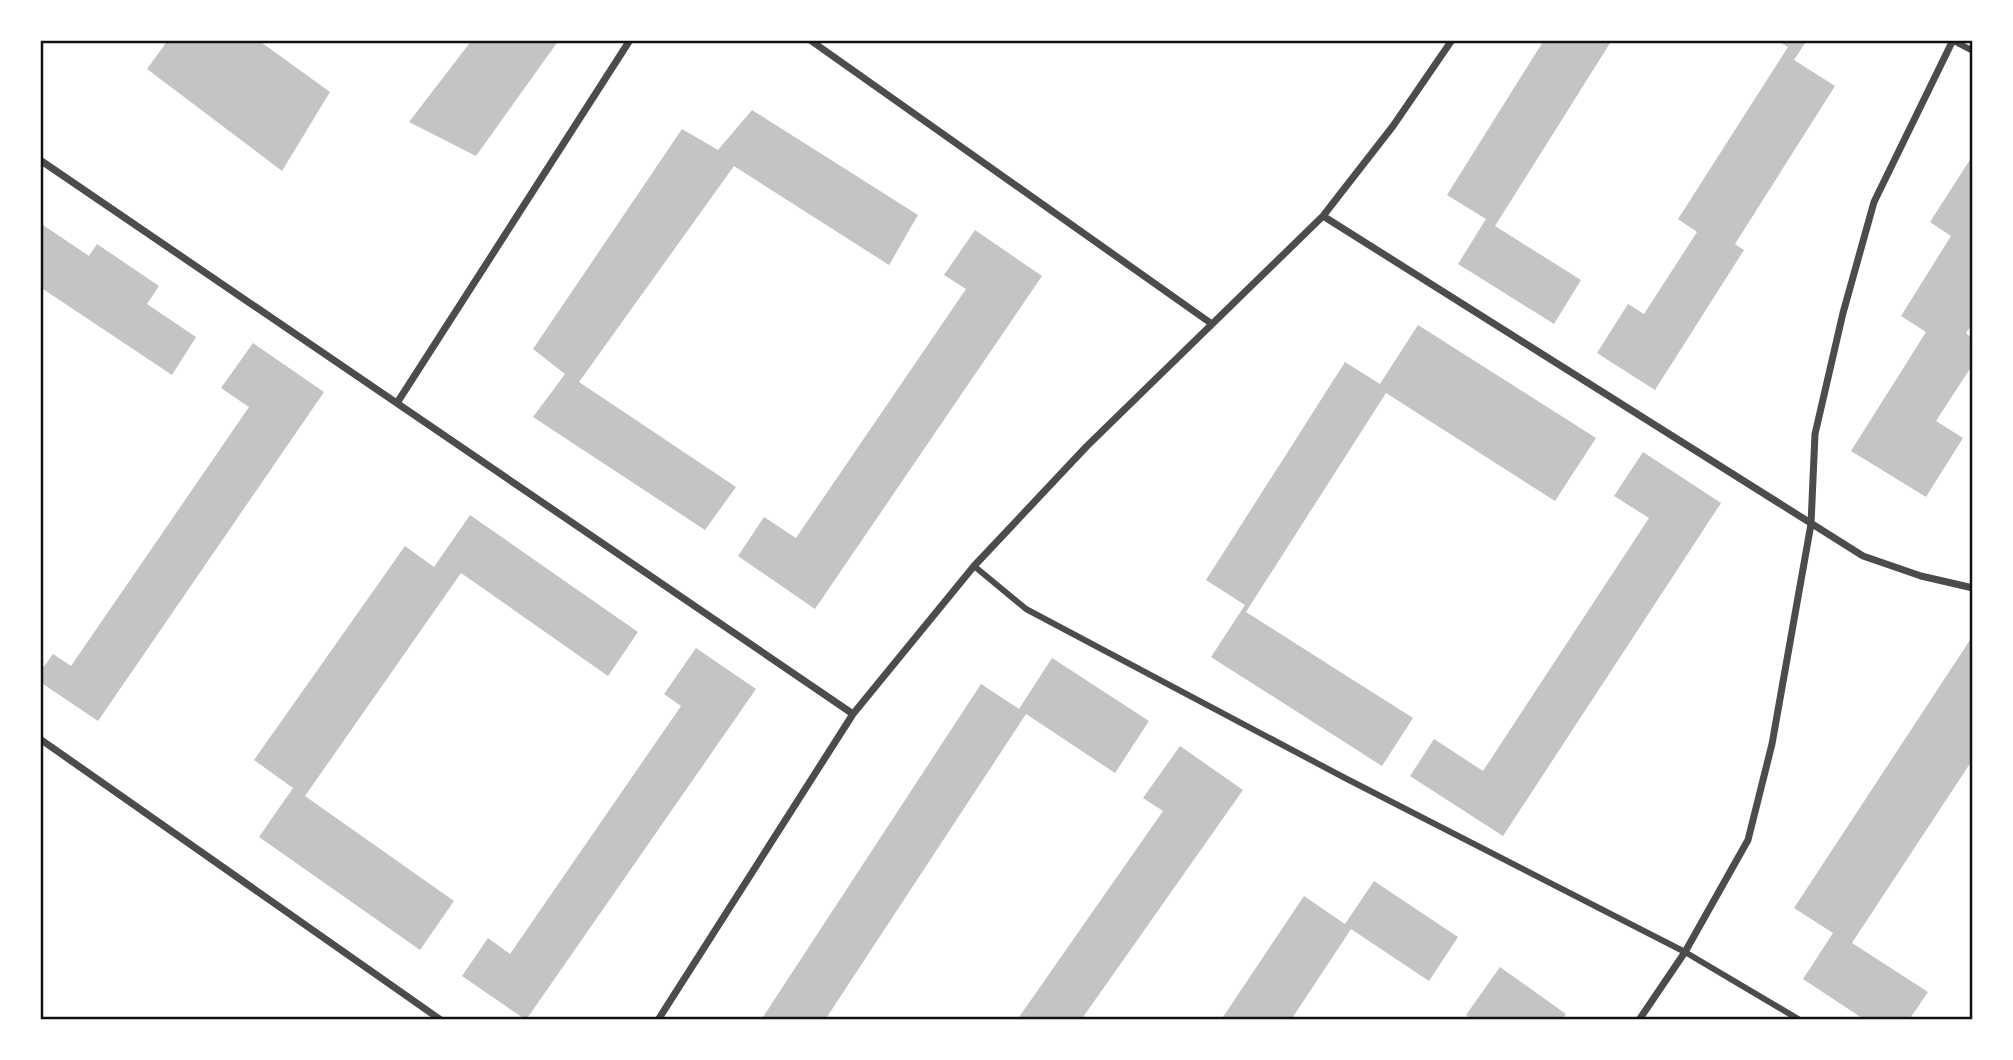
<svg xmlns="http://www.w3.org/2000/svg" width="2013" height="1060" font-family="Inter,sans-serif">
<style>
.building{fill:#c4c4c4}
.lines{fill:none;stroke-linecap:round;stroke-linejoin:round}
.pedestrian{stroke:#4c4c4c;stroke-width:6}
.minor{stroke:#4c4c4c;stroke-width:7}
.neatline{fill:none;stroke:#111;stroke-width:2.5}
</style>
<rect width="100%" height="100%" fill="#fff"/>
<path class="building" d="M 168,40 L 258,40 L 330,92 L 282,171 L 147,69 Z
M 472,40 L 559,40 L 476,156 L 409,122 Z
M 1544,40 L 1612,40 L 1495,226 L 1581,280 L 1554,324 L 1458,264 L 1486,219 L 1447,195 Z
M 1776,40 L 1807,40 L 1794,60 L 1835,86 L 1735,244 L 1744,250 L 1655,390 L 1597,353 L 1628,304 L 1644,314 L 1697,232 L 1678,219 L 1788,47 Z
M 752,110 L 918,215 L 889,265 L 734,166 L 579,382 L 736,487 L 705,530 L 533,417 L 565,374 L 533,349 L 682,129 L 718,150 Z
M 1973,155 L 1973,323 L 1966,333 L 1973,340 L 1973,364 L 1936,421 L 1963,438 L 1926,497 L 1851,451 L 1926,332 L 1901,316 L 1951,236 L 1930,222 Z
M 40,223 L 89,256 L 97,244 L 159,286 L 147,304 L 196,337 L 172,375 L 40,287 Z
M 975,230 L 1042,276 L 815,609 L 738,556 L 764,517 L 796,538 L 966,289 L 944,275 Z
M 1418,325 L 1596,438 L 1555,501 L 1386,393 L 1246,612 L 1413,718 L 1382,766 L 1211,657 L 1245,605 L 1206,580 L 1345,362 L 1380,384 Z
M 253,343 L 324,392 L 98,721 L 40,682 L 40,672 L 53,654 L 71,666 L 249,407 L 221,388 Z
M 1643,452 L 1721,503 L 1503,836 L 1410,776 L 1434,739 L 1483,771 L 1649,518 L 1614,496 Z
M 470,515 L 638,632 L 608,676 L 461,573 L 305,796 L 454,901 L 420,950 L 259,837 L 293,788 L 254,760 L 405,546 L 434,567 Z
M 1970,640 L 1973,641 L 1973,759 L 1852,943 L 1928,992 L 1909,1020 L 1865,1020 L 1803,979 L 1833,933 L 1794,908 Z
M 696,648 L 756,689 L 526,1020 L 462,976 L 488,938 L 510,954 L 681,706 L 664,694 Z
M 1052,658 L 1149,721 L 1115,773 L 1026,714 L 825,1020 L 761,1020 L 981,684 L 1019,709 Z
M 1180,746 L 1243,790 L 1081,1020 L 1017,1020 L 1163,811 L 1143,798 Z
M 1374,881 L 1458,937 L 1429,981 L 1351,929 L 1291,1020 L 1221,1020 L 1304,896 L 1345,924 Z
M 1500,967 L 1566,1014 L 1562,1020 L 1473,1020 L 1466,1015 Z"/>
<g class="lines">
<path class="pedestrian" d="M 1952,40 L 1973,51
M 974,566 L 1026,609 L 1345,778 L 1685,952 L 1800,1020"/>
<path class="minor" d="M 810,40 L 1212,324
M 40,160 L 853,714
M 1323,216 L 1863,556 L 1921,576 L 1973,588
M 397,403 L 630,40
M 40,739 L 441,1020
M 658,1020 L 853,714 L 974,566 L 1087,446 L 1323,216 L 1393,126 L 1452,40
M 1639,1020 L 1685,952 L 1748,840 L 1772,744 L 1811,524 L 1815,434 L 1843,313 L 1874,202 L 1953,40"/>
</g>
<rect width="2013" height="1060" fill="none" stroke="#ffffff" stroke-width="84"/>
<rect x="42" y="42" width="1929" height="976" class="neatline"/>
</svg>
